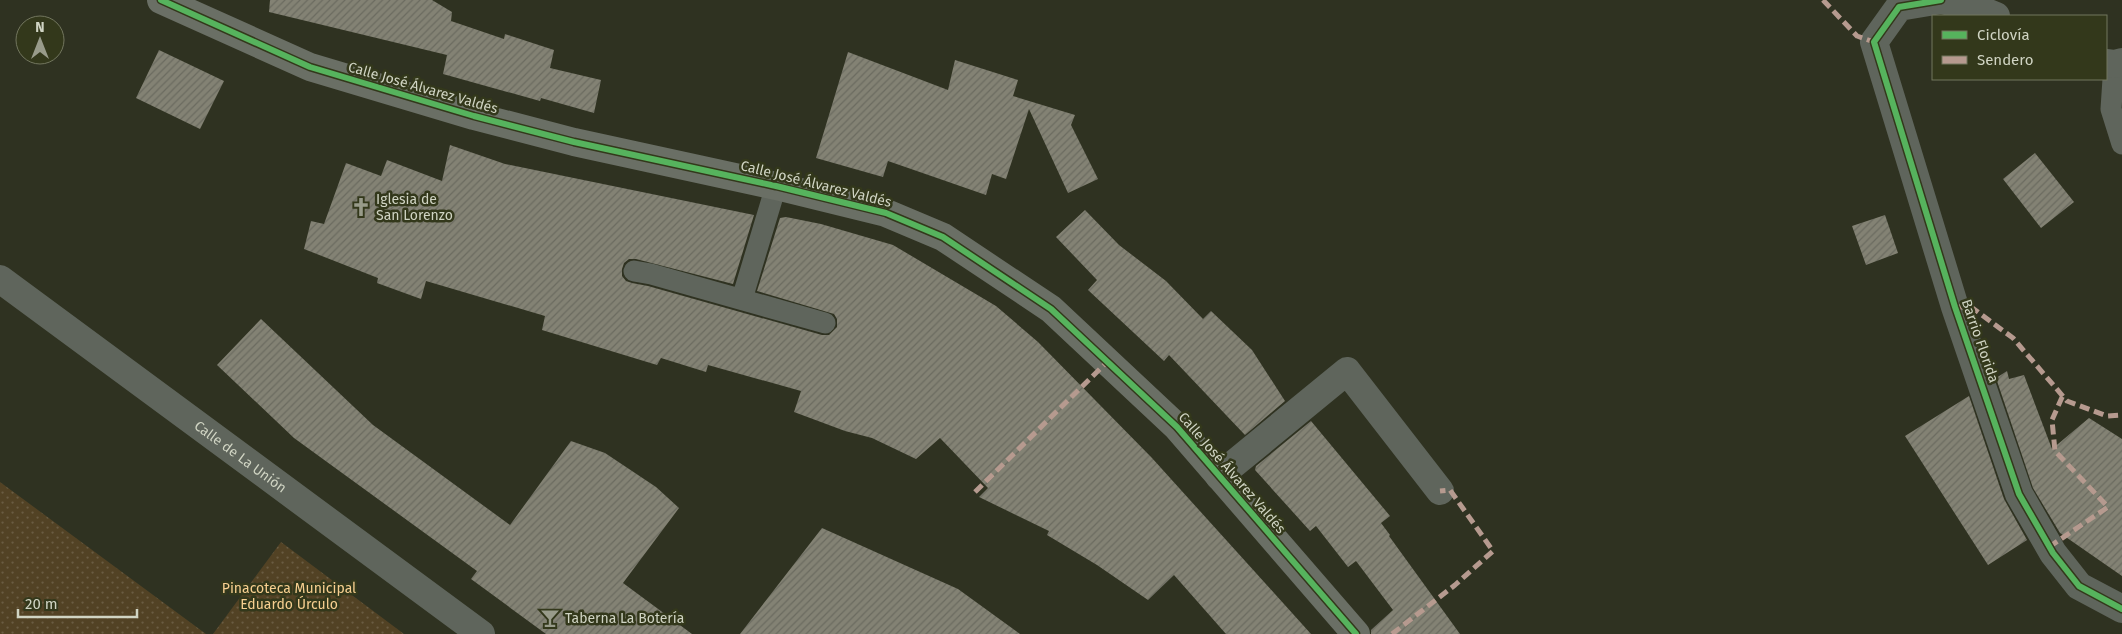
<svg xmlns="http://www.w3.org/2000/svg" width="2122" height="634" font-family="'Fira Sans',sans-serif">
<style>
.garden{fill:url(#garden-dots)}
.building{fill:url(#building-hatch)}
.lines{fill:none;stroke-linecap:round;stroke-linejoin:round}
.lane{stroke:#5f655c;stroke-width:21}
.street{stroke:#5f655c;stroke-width:28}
.secondary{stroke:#6a6f65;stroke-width:28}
.quiet{stroke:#b69a8f;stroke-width:5;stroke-dasharray:10 5;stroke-linecap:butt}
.cycleway-casing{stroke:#33381b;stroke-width:9}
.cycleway{stroke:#56b35d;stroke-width:6}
.labels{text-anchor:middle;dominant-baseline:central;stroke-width:5;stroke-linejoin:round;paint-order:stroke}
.street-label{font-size:14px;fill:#d0d4c3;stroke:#33381b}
.poi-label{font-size:14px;fill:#d0d4c3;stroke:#33381b;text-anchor:start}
.park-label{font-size:14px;fill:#f7cf90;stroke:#33381b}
</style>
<defs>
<pattern id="garden-dots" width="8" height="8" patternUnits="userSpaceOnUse" patternTransform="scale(1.25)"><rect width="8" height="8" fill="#524224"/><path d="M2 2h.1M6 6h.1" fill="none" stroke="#6a5c42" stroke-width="1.8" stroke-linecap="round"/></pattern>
<pattern id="building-hatch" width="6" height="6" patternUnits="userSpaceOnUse" patternTransform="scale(1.25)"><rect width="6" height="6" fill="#838274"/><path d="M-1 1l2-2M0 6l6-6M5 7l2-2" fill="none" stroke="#6b6b60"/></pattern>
</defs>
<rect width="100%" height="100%" fill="#2f3221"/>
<path class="garden" d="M 0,482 L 206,634 L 0,634 Z
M 281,542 L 404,634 L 213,634 Z"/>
<path class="building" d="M 270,0 L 432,0 L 452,12 L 451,21 L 504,39 L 505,34 L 554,50 L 550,68 L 601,80 L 594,113 L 541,98 L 540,101 L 443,74 L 447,55 L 269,12 Z
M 159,50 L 224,81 L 200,129 L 136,98 Z
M 848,52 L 948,90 L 955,60 L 1018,80 L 1013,96 L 1075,115 L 1071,125 L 1098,179 L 1068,193 L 1029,109 L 1006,179 L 992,174 L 986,195 L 888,161 L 883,177 L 816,158 Z
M 450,145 L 505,164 L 754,215 L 733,284 L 636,259 L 629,259 L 624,263 L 622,269 L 622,276 L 626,281 L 632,283 L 648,286 L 822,335 L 829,335 L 837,327 L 837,319 L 834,314 L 757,291 L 780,218 L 786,217 L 821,224 L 893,245 L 996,306 L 1038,342 L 1152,458 L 1311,634 L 1226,634 L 1174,575 L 1148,600 L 1097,565 L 1047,535 L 1049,531 L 979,497 L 988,488 L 940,438 L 916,459 L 872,438 L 845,431 L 794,412 L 801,391 L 708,365 L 706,372 L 661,358 L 657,365 L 542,330 L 545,316 L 426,281 L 421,299 L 377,283 L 378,278 L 304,249 L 311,221 L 324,224 L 346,163 L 381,176 L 387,160 L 442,181 Z
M 2035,153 L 2074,202 L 2041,228 L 2003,179 Z
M 1085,210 L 1119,245 L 1166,281 L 1203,319 L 1211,311 L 1252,350 L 1285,401 L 1245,435 L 1169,355 L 1164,361 L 1088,290 L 1097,280 L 1056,237 Z
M 1885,215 L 1898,253 L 1866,265 L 1852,226 Z
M 261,319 L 373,425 L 510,525 L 571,441 L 605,453 L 656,487 L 679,508 L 623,583 L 692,634 L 546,634 L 471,579 L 477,571 L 294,438 L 217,365 Z
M 2007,371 L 2009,379 L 2024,375 L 2052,449 L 2089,418 L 2122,439 L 2122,576 L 2060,533 L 2033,488 L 1996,378 Z
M 1969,396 L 2004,499 L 2027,540 L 1988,565 L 1905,436 Z
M 1311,421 L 1390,516 L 1381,523 L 1390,535 L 1389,536 L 1460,634 L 1371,634 L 1371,630 L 1393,610 L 1356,561 L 1348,567 L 1316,526 L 1310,531 L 1255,470 L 1256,466 Z
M 822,528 L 958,589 L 1020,634 L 740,634 Z"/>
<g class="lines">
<path class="lane" d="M 2114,64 L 2111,109 L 2122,144
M 634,271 L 651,274 L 825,323
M 742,299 L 776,186"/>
<g class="street">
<path d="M 1941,0 L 1899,7 L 1874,42 L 1955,307 L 2019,494 L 2053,553 L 2079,586 L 2122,609"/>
<path d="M 1941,0 L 1979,9 L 1996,16"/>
<path d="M 2106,63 L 2114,64 L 2122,62"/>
<path id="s1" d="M 0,279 L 481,634"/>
<path d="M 1219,476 L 1347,371 L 1440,491"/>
</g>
<path class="secondary" d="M 161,0 L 310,67 L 474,116 L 574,142 L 776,186 L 886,213 L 943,237 L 1051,309 L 1177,427 L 1356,634"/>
<path class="quiet" d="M 1823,0 L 1857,36 L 1874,42
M 1955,307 L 1971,307 L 2013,338 L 2067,401 L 2107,416 L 2122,415
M 975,492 L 1107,362
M 2049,547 L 2108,507 L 2055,451 L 2052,420 L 2063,395
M 1392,634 L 1455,585 L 1493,551 L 1450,490 L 1440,491"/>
<g class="cycleway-casing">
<path id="cycleway" d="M 161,0 L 310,67 L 474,116 L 574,142 L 776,186 L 886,213 L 943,237 L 1051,309 L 1177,427 L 1356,634
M 1941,0 L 1899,7 L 1874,42 L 1955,307 L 2019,494 L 2053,553 L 2079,586 L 2122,609"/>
</g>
<use href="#cycleway" class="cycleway"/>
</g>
<defs>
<g id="church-bare" transform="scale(1.5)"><path d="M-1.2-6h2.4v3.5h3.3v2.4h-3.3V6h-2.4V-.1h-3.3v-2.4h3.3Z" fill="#989b8a" stroke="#33381b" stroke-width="2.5" paint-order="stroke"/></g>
<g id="bar-bare" transform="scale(1.5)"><path d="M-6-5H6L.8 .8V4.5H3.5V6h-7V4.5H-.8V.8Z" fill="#989b8a" stroke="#33381b" stroke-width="2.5" paint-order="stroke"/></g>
</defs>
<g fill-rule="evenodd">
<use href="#church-bare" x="361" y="207"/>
<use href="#bar-bare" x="550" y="618"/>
</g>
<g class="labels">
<g class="street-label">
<text transform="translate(423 88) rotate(16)">Calle José Álvarez Valdés</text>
<text transform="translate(816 184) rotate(14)">Calle José Álvarez Valdés</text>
<text transform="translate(1980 341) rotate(71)">Barrio Florida</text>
<text stroke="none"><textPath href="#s1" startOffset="299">Calle de La Unión</textPath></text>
<text transform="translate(1232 473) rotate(49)">Calle José Álvarez Valdés</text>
</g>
<g class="poi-label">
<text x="376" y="199">Iglesia de<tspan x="376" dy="16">San Lorenzo</tspan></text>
<text x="565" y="618">Taberna La Botería</text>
</g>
<g class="park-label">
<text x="289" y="588">Pinacoteca Municipal<tspan x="289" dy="16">Eduardo Úrculo</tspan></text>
</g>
</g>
<rect x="1932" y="15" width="175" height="65" fill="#33381b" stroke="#72765e"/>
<rect x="1942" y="31" width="25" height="8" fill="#56b35d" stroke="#72765e"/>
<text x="1977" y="40" font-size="15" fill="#d0d4c3">Ciclovía</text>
<rect x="1942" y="56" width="25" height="8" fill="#b69a8f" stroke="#72765e"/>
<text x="1977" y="65" font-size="15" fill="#d0d4c3">Sendero</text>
<g transform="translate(40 40)"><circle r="24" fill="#33381b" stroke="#72765e"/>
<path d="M0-4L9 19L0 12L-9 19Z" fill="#989b8a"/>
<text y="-8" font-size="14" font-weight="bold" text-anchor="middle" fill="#d0d4c3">N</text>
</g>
<path d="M18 609v8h119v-8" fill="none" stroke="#d0d4c3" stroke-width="2.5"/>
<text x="25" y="609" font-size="15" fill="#d0d4c3" stroke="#33381b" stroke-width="4" paint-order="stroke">20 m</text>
</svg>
